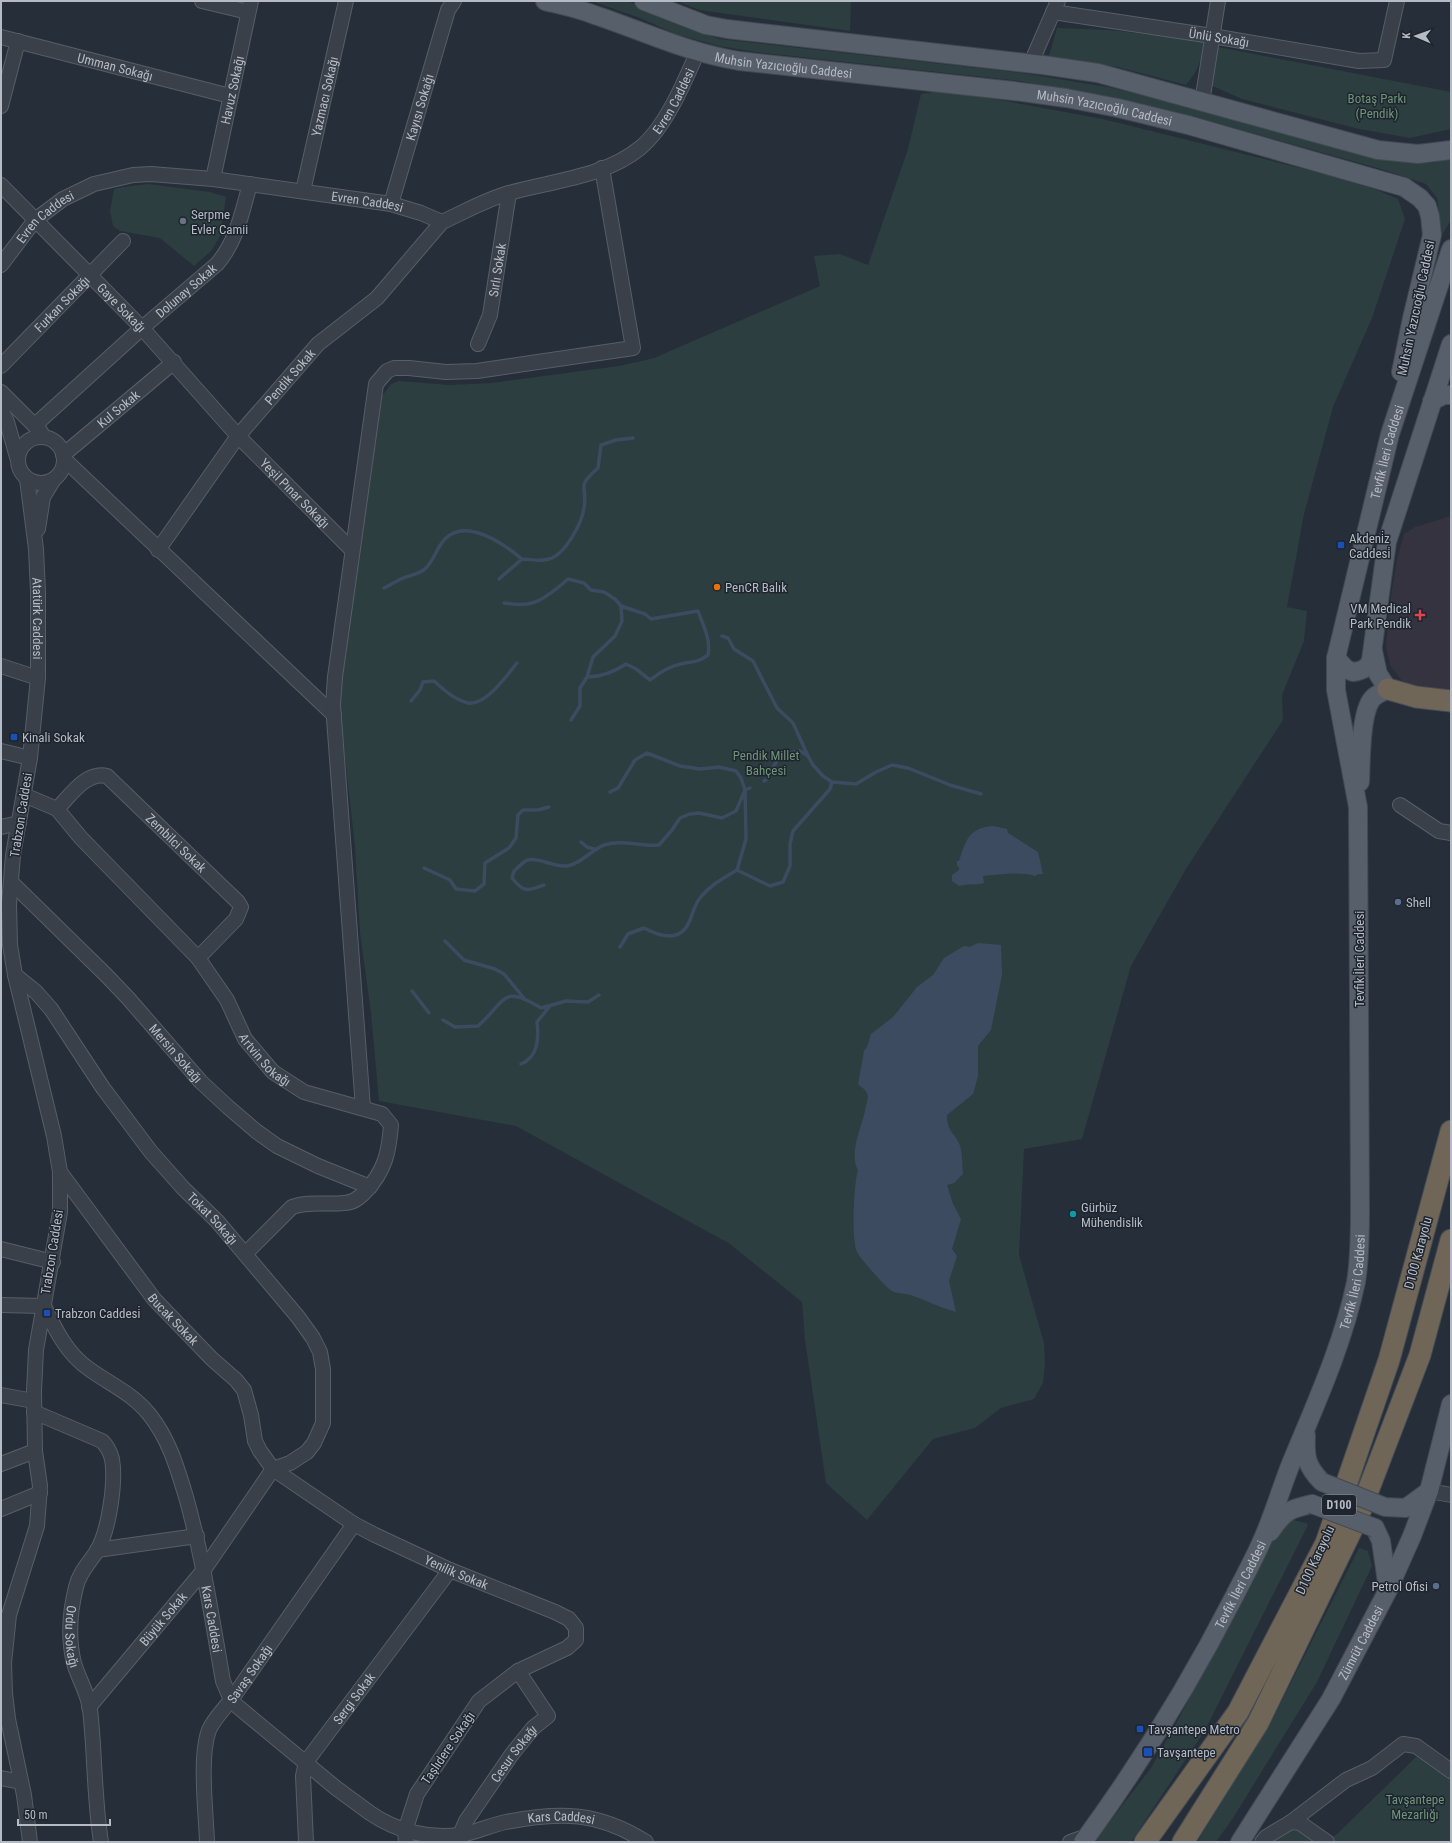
<svg xmlns="http://www.w3.org/2000/svg" width="1452" height="1843" font-family="'Roboto Condensed',sans-serif">
<style>
.medical{fill:#35333f}
.green{fill:#2c3e3f}
.water{fill:#3d4b60}
.lines{fill:none;stroke-linecap:round;stroke-linejoin:round}
.stream{stroke:#3d4b60;stroke-width:3.5}
.minor-casing{stroke:#575e68;stroke-width:16}
.major-casing{stroke:#424953;stroke-width:20}
.highway-casing{stroke:#444b55;stroke-width:23}
.minor{stroke:#39404a;stroke-width:14}
.major{stroke:#575f6a;stroke-width:18}
.highway{stroke:#6f6657;stroke-width:21}
.major-bridge-casing{stroke:#424953;stroke-width:20;stroke-linecap:butt}
.major-bridge{stroke:#575f6a;stroke-width:18}
.worship-dot{fill:#6b7280;stroke:#1e252f;stroke-width:1.5}
.transit-dot{fill:#1a4fb4;stroke:#1e252f;stroke-width:1.5}
.food-dot{fill:#e8710a;stroke:#1e252f;stroke-width:1.5}
.health-dot{fill:#e0444e;stroke:#1e252f;stroke-width:1.5}
.service-dot{fill:#5c6f8a;stroke:#1e252f;stroke-width:1.5}
.culture-dot{fill:#0f9aa8;stroke:#1e252f;stroke-width:1.5}
.labels{text-anchor:middle;dominant-baseline:central;stroke-width:3;stroke-linejoin:round;paint-order:stroke}
.shield{fill:#1e252f;stroke:#888e98;stroke-width:1}
.shield-label{font-size:12px;font-weight:bold;fill:#b5bbc5}
.street-label{font-size:13px;fill:#b5bbc5;stroke:#1e252f}
.park-label{font-size:13px;fill:#6f9478;stroke:#1e252f}
.poi-label{font-size:13px;fill:#b5bbc5;stroke:#1e252f;text-anchor:start}
</style>
<rect width="100%" height="100%" fill="#262e39"/>
<path class="medical" d="M 1451,516 L 1451,692 L 1407,684 L 1402,681 L 1390,665 L 1386,645 L 1391,596 L 1397,559 L 1404,534 L 1415,527 Z"/>
<path class="green" d="M 591,1 L 628,1 L 680,25 L 719,39 L 1022,73 L 1113,88 L 1251,123 L 1384,160 L 1433,163 L 1451,157 L 1451,220 L 1442,235 L 1437,198 L 1426,184 L 1381,169 L 1177,112 L 1020,81 L 756,52 L 719,46 L 676,34 L 640,18 Z
M 677,1 L 851,1 L 850,31 L 699,10 Z
M 1057,28 L 1110,30 L 1203,41 C 1203,59 1198,71 1186,85 L 1118,67 L 1049,56 Z
M 1213,46 L 1451,92 L 1451,129 L 1410,138 L 1359,129 L 1242,99 L 1208,84 Z
M 946,90 L 1103,119 L 1328,175 L 1377,190 L 1398,199 L 1405,219 L 1372,318 L 1333,407 L 1304,514 L 1287,607 L 1307,611 L 1304,641 L 1282,695 L 1283,720 L 1186,869 L 1131,966 L 1082,1139 L 1024,1149 L 1019,1255 L 1044,1343 L 1045,1364 L 1043,1383 L 1034,1399 L 1001,1408 L 975,1428 L 933,1439 L 867,1520 L 826,1483 L 805,1340 L 802,1302 L 730,1244 L 516,1126 L 379,1101 L 371,1013 L 360,933 L 355,847 L 338,695 L 382,396 L 391,384 L 399,381 L 449,385 L 492,383 L 619,366 L 654,358 L 820,286 L 814,256 L 840,254 L 868,265 L 908,149 L 921,94 Z
M 149,184 L 210,192 L 226,197 L 220,236 L 212,250 L 194,266 L 160,238 L 120,231 L 113,226 L 110,211 L 114,189 L 123,187 Z
M 1289,1519 L 1306,1523 L 1308,1525 L 1204,1732 L 1131,1842 L 1094,1842 L 1151,1768 L 1180,1716 L 1273,1534 Z
M 1359,1548 L 1368,1551 L 1372,1566 L 1317,1682 L 1233,1818 L 1216,1842 L 1197,1842 L 1275,1714 Z
M 1417,1756 L 1451,1777 L 1451,1842 L 1267,1842 L 1290,1830 L 1335,1836 Z"/>
<path class="water" d="M 993,826 L 1007,829 L 1008,833 L 1038,852 L 1043,874 L 1038,874 L 1035,876 C 1018,871 999,875 983,876 L 984,883 C 975,886 969,883 959,886 L 952,881 L 952,875 L 959,870 L 959,867 L 957,866 L 957,861 L 959,861 C 966,841 968,828 993,826 Z
M 978,943 L 1001,945 L 1002,975 L 991,1030 L 978,1046 L 978,1076 L 973,1094 L 947,1115 C 947,1131 953,1131 959,1143 C 963,1153 962,1164 963,1174 L 954,1183 L 947,1185 L 953,1204 L 961,1219 L 952,1249 L 957,1256 L 949,1281 L 956,1312 C 941,1308 928,1301 913,1296 C 907,1293 898,1294 892,1291 C 886,1288 860,1258 857,1252 C 851,1239 854,1183 858,1170 C 848,1153 863,1125 866,1106 C 867,1102 869,1097 867,1093 C 866,1090 861,1087 858,1084 L 864,1051 L 867,1047 L 871,1034 L 893,1017 L 917,987 L 933,975 L 944,958 L 964,946 L 970,947 Z"/>
<g class="lines">
<path class="stream" d="M 499,579 L 522,559 C 530,559 541,562 549,559 C 565,555 582,523 584,508 C 588,484 575,488 598,468 L 601,445 L 616,440 L 633,438
M 384,588 C 390,585 395,582 401,579 C 409,575 419,575 426,568 C 434,560 437,547 445,539 C 466,517 504,544 522,559
M 504,603 C 513,604 523,606 532,603 C 544,600 559,587 568,579 L 584,583 L 591,590 L 604,592 L 615,599 L 621,606 L 645,614 L 651,619 L 698,611 C 703,625 711,639 708,655 C 697,663 694,661 681,664 C 669,666 659,673 650,680 L 636,669 L 626,664 C 614,672 601,677 587,677
M 722,636 L 728,638 L 734,649 L 753,661 L 777,708 L 793,723 L 808,756
M 411,701 L 420,690 L 423,682 L 434,681 C 444,690 455,700 468,703 C 486,706 507,675 517,663
M 571,720 L 580,706 L 580,688 L 587,677 L 593,657 L 615,636 L 622,621 L 621,606
M 764,781 L 767,779 L 780,755 L 800,751 L 808,756 L 813,765 L 823,776 L 832,782 L 856,784 L 876,772 L 892,765 L 908,768 L 950,785 L 981,794
M 610,792 L 618,788 L 635,760 L 647,753 L 680,766 L 700,769 L 719,767 L 736,771 L 741,778 L 745,790 L 746,839 L 737,870 C 724,878 710,885 700,898 C 695,904 693,913 690,920 C 681,943 661,937 644,928 L 628,934 L 620,947
M 581,842 L 587,847 L 594,849
M 424,868 L 450,880 L 456,889 L 475,891 L 484,884 L 485,863 L 509,848 L 516,838 L 518,815 L 523,810 L 538,810 L 549,807
M 737,870 L 770,886 L 783,882 L 790,866 L 790,844 L 793,831 L 830,789 L 832,782
M 544,885 C 527,891 524,893 512,878 L 514,871 C 518,868 523,861 528,860 C 538,857 553,867 567,866 C 581,864 591,850 604,845 C 623,839 641,847 659,845 L 672,830 L 680,818 L 690,814 L 699,813 L 722,818 L 736,811 L 745,790 L 750,788
M 445,941 L 464,960 L 495,969 L 504,974 L 523,997
M 412,991 L 429,1013
M 443,1020 L 455,1027 L 478,1026 C 507,1000 502,984 541,1008 L 566,1001 L 588,1002 L 599,995
M 521,1064 C 538,1057 539,1039 537,1022 L 549,1007"/>
<g class="minor-casing">
<g id="minor">
<path d="M 202,1 L 248,12"/>
<path id="s1" d="M 1053,12 L 1212,36 L 1359,61 L 1384,60 L 1397,1"/>
<path id="s2" d="M 1,37 L 230,96"/>
<path d="M 1031,63 L 1058,1"/>
<path d="M 1202,102 L 1218,1"/>
<path d="M 1,106 L 18,41"/>
<path id="s3" d="M 213,179 L 251,1"/>
<path id="s4" d="M 1,185 L 142,328 L 238,436 L 352,550"/>
<path id="s5" d="M 303,191 L 346,1"/>
<path id="s6" d="M 391,204 L 448,10 L 454,1"/>
<path id="s7" d="M 1,265 L 35,220 L 63,199 L 94,184 L 133,175 L 151,174 L 213,179 L 391,204 L 421,213 L 442,222 C 464,212 485,200 509,193 C 551,181 605,177 640,148 C 665,128 684,83 697,53"/>
<path id="s8" d="M 478,344 L 490,315 L 509,193"/>
<path id="s9" d="M 1,366 L 123,241"/>
<path d="M 1,392 L 41,432"/>
<path d="M 1,409 L 7,422 L 17,457"/>
<path id="s10" d="M 35,425 L 142,328 L 217,264 C 237,241 242,212 250,184"/>
<circle cx="41" cy="460" r="23"/>
<path id="s11" d="M 63,455 L 174,362"/>
<path d="M 64,459 L 334,715"/>
<path id="s12" d="M 27,479 L 36,549 L 38,592 L 38,678 L 30,758 L 13,855 L 9,904 L 10,945 L 15,975 L 54,1136 L 60,1172 L 60,1212 L 36,1350 L 34,1391 L 35,1451 L 40,1486 L 37,1526 L 9,1615 L 4,1663 L 5,1693 L 8,1719 L 24,1795 L 30,1842"/>
<path d="M 38,529 L 43,497 L 54,479"/>
<path id="s13" d="M 158,550 L 238,436 L 318,344 L 377,298 L 442,222"/>
<path d="M 1,666 L 38,678"/>
<path d="M 1,751 L 30,758"/>
<path id="s14" d="M 24,795 L 57,809 L 81,838 L 198,958 L 227,1000 L 245,1039 L 273,1072 L 304,1092 L 382,1114 L 391,1125 C 389,1152 385,1171 365,1192 C 359,1198 353,1203 344,1203 C 327,1205 308,1201 292,1207 L 245,1254"/>
<path d="M 1400,805 L 1439,831 L 1451,833"/>
<path id="s15" d="M 57,809 C 70,796 86,771 107,776 L 238,902 L 241,907 L 236,919 L 198,958"/>
<path d="M 1,827 L 19,823"/>
<path id="s16" d="M 11,882 L 106,975 L 128,998 L 201,1082 L 228,1107 L 256,1131 L 277,1146 L 318,1166 L 370,1187"/>
<path id="s17" d="M 15,975 L 36,992 L 51,1009 L 103,1088 L 151,1152 L 183,1188 L 217,1221 L 298,1317 L 313,1338 L 320,1352 L 323,1369 L 323,1423 L 314,1443 L 307,1452 L 290,1463 L 273,1469"/>
<path d="M 363,1108 L 333,705 L 335,677 L 376,384 L 387,371 L 394,368 L 409,368 L 446,372 L 477,371 L 633,348 L 602,168"/>
<path id="s18" d="M 60,1172 L 154,1299 L 212,1359 L 236,1380 L 244,1390 L 251,1415 L 255,1441 L 260,1451 L 273,1469 L 354,1524 L 375,1535 L 450,1570 L 555,1612 L 569,1619 L 576,1628 L 576,1640 L 567,1648 L 518,1671 L 479,1701 L 417,1794 L 405,1831 L 406,1842"/>
<path d="M 1,1249 L 53,1262"/>
<path id="s19" d="M 1,1305 L 44,1306 C 55,1329 67,1354 89,1369 C 110,1384 133,1394 149,1414 C 169,1439 177,1467 186,1497 C 203,1557 212,1619 223,1681 L 231,1700 L 237,1706 L 336,1788 L 370,1813 C 396,1831 428,1839 460,1835 C 475,1833 490,1825 506,1822 C 560,1811 599,1812 646,1842"/>
<path d="M 1,1395 L 34,1401"/>
<path id="s20" d="M 34,1412 L 102,1441 C 107,1446 110,1451 112,1459 C 116,1482 109,1530 97,1551 C 89,1563 79,1573 76,1587 C 70,1611 68,1639 74,1663 C 78,1678 88,1693 90,1709 C 95,1753 94,1798 101,1842"/>
<path d="M 1,1464 L 35,1451"/>
<path d="M 1429,1491 L 1451,1495"/>
<path d="M 1,1509 L 40,1493"/>
<path d="M 97,1550 L 197,1536"/>
<path id="s21" d="M 89,1707 L 203,1571 L 273,1469"/>
<path d="M 1,1778 L 21,1782"/>
<path d="M 1291,1822 L 1346,1780 L 1372,1768 L 1403,1744 L 1416,1746 L 1451,1771"/>
<path id="s22" d="M 207,1842 C 206,1812 199,1757 209,1730 C 214,1719 223,1710 231,1700 L 354,1524"/>
<path id="s23" d="M 306,1842 L 303,1776 L 306,1762 L 450,1570"/>
<path id="s24" d="M 460,1842 L 460,1835 L 466,1821 L 512,1754 L 533,1728 L 548,1716 L 518,1671"/>
<path d="M 1070,1842 L 1087,1836"/>
<path d="M 1262,1842 L 1266,1837 L 1291,1822 L 1300,1823 L 1327,1842"/>
</g>
</g>
<g class="major-casing">
<g id="major">
<path id="s25" d="M 545,1 C 560,5 576,8 592,14 C 643,31 685,52 739,61 L 1014,91 L 1066,98 L 1118,108 L 1188,125 L 1404,187 L 1420,198 L 1427,206 L 1430,216 L 1432,235 L 1412,318 L 1401,372"/>
<path d="M 644,1 L 706,25 L 727,29 L 1043,65 L 1098,73 L 1378,150 L 1418,154 L 1451,150"/>
<path d="M 1432,401 L 1444,395 L 1451,395"/>
<path d="M 1336,658 L 1346,669 L 1353,672 C 1361,671 1368,669 1371,660 L 1387,542 L 1451,344"/>
<path d="M 1360,782 C 1361,762 1360,714 1372,699 C 1376,694 1383,692 1388,689 L 1378,674 L 1373,651"/>
<path d="M 1306,1435 C 1305,1457 1306,1466 1322,1482"/>
<path d="M 1385,1507 L 1406,1508 L 1429,1491"/>
<path d="M 1375,1528 L 1381,1541 L 1388,1589"/>
<path d="M 1270,1532 C 1284,1512 1288,1509 1312,1504"/>
<path id="s26" d="M 1083,1842 C 1140,1764 1190,1683 1234,1597 C 1243,1579 1253,1561 1261,1543 C 1273,1517 1281,1488 1292,1461 C 1316,1403 1343,1344 1356,1282 C 1360,1258 1360,1233 1360,1208 L 1358,807 L 1336,690 L 1336,658 L 1390,434 L 1451,249"/>
<path id="s27" d="M 1240,1842 L 1331,1699 L 1388,1590 L 1412,1536 L 1429,1491 L 1451,1404"/>
</g>
</g>
<g class="highway-casing">
<path id="highway" d="M 1388,689 L 1416,697 L 1451,701
M 1145,1842 L 1238,1712 L 1326,1543 L 1389,1360 L 1451,1131
M 1183,1842 L 1258,1723 L 1358,1517 L 1420,1355 L 1451,1240"/>
</g>
<use href="#minor" class="minor"/>
<use href="#major" class="major"/>
<use href="#highway" class="highway"/>
<g class="major-bridge-casing">
<path id="major-bridge" d="M 1322,1482 L 1385,1507
M 1312,1504 L 1375,1528"/>
</g>
<use href="#major-bridge" class="major-bridge"/>
</g>
<circle class="worship-dot" cx="183" cy="221" r="4"/>
<g class="transit-dot">
<rect x="1337" y="541" width="8" height="8" rx="2"/>
<rect x="10" y="733" width="8" height="8" rx="2"/>
<rect x="43" y="1309" width="8" height="8" rx="2"/>
<rect x="1136" y="1725" width="8" height="8" rx="2"/>
<rect x="1143" y="1747" width="10" height="10" rx="2"/>
</g>
<circle class="food-dot" cx="717" cy="587" r="4"/>
<path class="health-dot" d="M1418 609h4v4h4v4h-4v4h-4v-4h-4v-4h4z"/>
<g class="service-dot">
<circle cx="1398" cy="902" r="4"/>
<circle cx="1436" cy="1586" r="4"/>
</g>
<circle class="culture-dot" cx="1073" cy="1214" r="4"/>
<g class="labels">
<rect class="shield" x="1322" y="1495" width="34" height="20" rx="3"/>
<g class="shield-label">
<text x="1339" y="1505">D100</text>
</g>
<g class="street-label">
<text stroke="none"><textPath href="#s1" startOffset="168">Ünlü Sokağı</textPath></text>
<text stroke="none"><textPath href="#s25" startOffset="248">Muhsin Yazıcıoğlu Caddesi</textPath></text>
<text stroke="none"><textPath href="#s2" startOffset="118">Umman Sokağı</textPath></text>
<text stroke="none"><textPath href="#s3" startOffset="91">Havuz Sokağı</textPath></text>
<text stroke="none"><textPath href="#s5" startOffset="97">Yazmacı Sokağı</textPath></text>
<text stroke="none"><textPath href="#s7" startOffset="751">Evren Caddesi</textPath></text>
<text stroke="none"><textPath href="#s6" startOffset="101">Kayısı Sokağı</textPath></text>
<text stroke="none"><textPath href="#s25" startOffset="572">Muhsin Yazıcıoğlu Caddesi</textPath></text>
<text stroke="none"><textPath href="#s7" startOffset="402">Evren Caddesi</textPath></text>
<text stroke="none"><textPath href="#s7" startOffset="66">Evren Caddesi</textPath></text>
<text stroke="none"><textPath href="#s8" startOffset="77">Sırlı Sokak</textPath></text>
<text stroke="none"><textPath href="#s10" startOffset="202">Dolunay Sokak</textPath></text>
<text stroke="none"><textPath href="#s9" startOffset="87">Furkan Sokağı</textPath></text>
<text stroke="none"><textPath href="#s4" startOffset="172">Gaye Sokağı</textPath></text>
<text transform="translate(1416 308) rotate(-78)">Muhsin Yazıcıoğlu Caddesi</text>
<text stroke="none"><textPath href="#s13" startOffset="218">Pendik Sokak</textPath></text>
<text stroke="none"><textPath href="#s11" startOffset="72">Kul Sokak</textPath></text>
<text stroke="none"><textPath href="#s26" startOffset="1465">Tevfik İleri Caddesi</textPath></text>
<text stroke="none"><textPath href="#s4" startOffset="426">Yeşil Pınar Sokağı</textPath></text>
<text stroke="none"><textPath href="#s12" startOffset="140">Atatürk Caddesi</textPath></text>
<text transform="translate(21 815) rotate(-81)">Trabzon Caddesi</text>
<text stroke="none"><textPath href="#s15" startOffset="159">Zembilci Sokak</textPath></text>
<text transform="translate(1359 959) rotate(-90)">Tevfik İleri Caddesi</text>
<text stroke="none"><textPath href="#s16" startOffset="238">Mersin Sokağı</textPath></text>
<text stroke="none"><textPath href="#s14" startOffset="364">Artvin Sokağı</textPath></text>
<text stroke="none"><textPath href="#s17" startOffset="315">Tokat Sokağı</textPath></text>
<text transform="translate(52 1252) rotate(-81)">Trabzon Caddesi</text>
<text transform="translate(1418 1253) rotate(-75)">D100 Karayolu</text>
<text stroke="none"><textPath href="#s26" startOffset="626">Tevfik İleri Caddesi</textPath></text>
<text stroke="none"><textPath href="#s18" startOffset="186">Bucak Sokak</textPath></text>
<text transform="translate(1315 1560) rotate(-65)">D100 Karayolu</text>
<text stroke="none"><textPath href="#s18" startOffset="583">Yenilik Sokak</textPath></text>
<text stroke="none"><textPath href="#s26" startOffset="302">Tevfik İleri Caddesi</textPath></text>
<text stroke="none"><textPath href="#s21" startOffset="115">Büyük Sokak</textPath></text>
<text stroke="none"><textPath href="#s19" startOffset="413">Kars Caddesi</textPath></text>
<text stroke="none"><textPath href="#s20" startOffset="281">Ordu Sokağı</textPath></text>
<text stroke="none"><textPath href="#s27" startOffset="233">Zümrüt Caddesi</textPath></text>
<text stroke="none"><textPath href="#s22" startOffset="182">Savaş Sokağı</textPath></text>
<text stroke="none"><textPath href="#s23" startOffset="160">Sergi Sokak</textPath></text>
<text transform="translate(448 1748) rotate(-56)">Taşlıdere Sokağı</text>
<text stroke="none"><textPath href="#s24" startOffset="105">Cesur Sokağı</textPath></text>
<text stroke="none"><textPath href="#s19" startOffset="874">Kars Caddesi</textPath></text>
</g>
<g class="park-label">
<text x="1377" y="98">Botaş Parkı<tspan x="1377" dy="15">(Pendik)</tspan></text>
<text x="766" y="755">Pendik Millet<tspan x="766" dy="15">Bahçesi</tspan></text>
<text x="1415" y="1799">Tavşantepe<tspan x="1415" dy="15">Mezarlığı</tspan></text>
</g>
<g class="poi-label">
<text x="191" y="214">Serpme<tspan x="191" dy="15">Evler Camii</tspan></text>
<text x="1349" y="538">Akdeni̇z<tspan x="1349" dy="15">Caddesi̇</tspan></text>
<text x="725" y="587">PenCR Balık</text>
<text x="1411" y="608" text-anchor="end">VM Medical<tspan x="1411" dy="15">Park Pendik</tspan></text>
<text x="22" y="737">Kinali Sokak</text>
<text x="1406" y="902">Shell</text>
<text x="1081" y="1207">Gürbüz<tspan x="1081" dy="15">Mühendislik</tspan></text>
<text x="55" y="1313">Trabzon Caddesi̇</text>
<text x="1428" y="1586" text-anchor="end">Petrol Ofisi</text>
<text x="1148" y="1729">Tavşantepe Metro</text>
<text x="1157" y="1752">Tavşantepe</text>
</g>
</g>
<rect width="1452" height="1843" fill="none" stroke="#b5bbc5" stroke-width="4"/>
<g transform="translate(1416 36) rotate(272)" stroke="#1e252f" stroke-width="3" paint-order="stroke">
<path d="M0-3L7 15L0 10L-7 15Z" fill="#b5bbc5"/>
<text y="-6" font-size="11" font-weight="bold" text-anchor="middle" fill="#b5bbc5">K</text>
</g>
<path d="M18 1819v6h92v-6" fill="none" stroke="#b5bbc5" stroke-width="2"/>
<text x="24" y="1819" font-size="12" fill="#b5bbc5" stroke="#1e252f" stroke-width="3" paint-order="stroke">50 m</text>
</svg>
